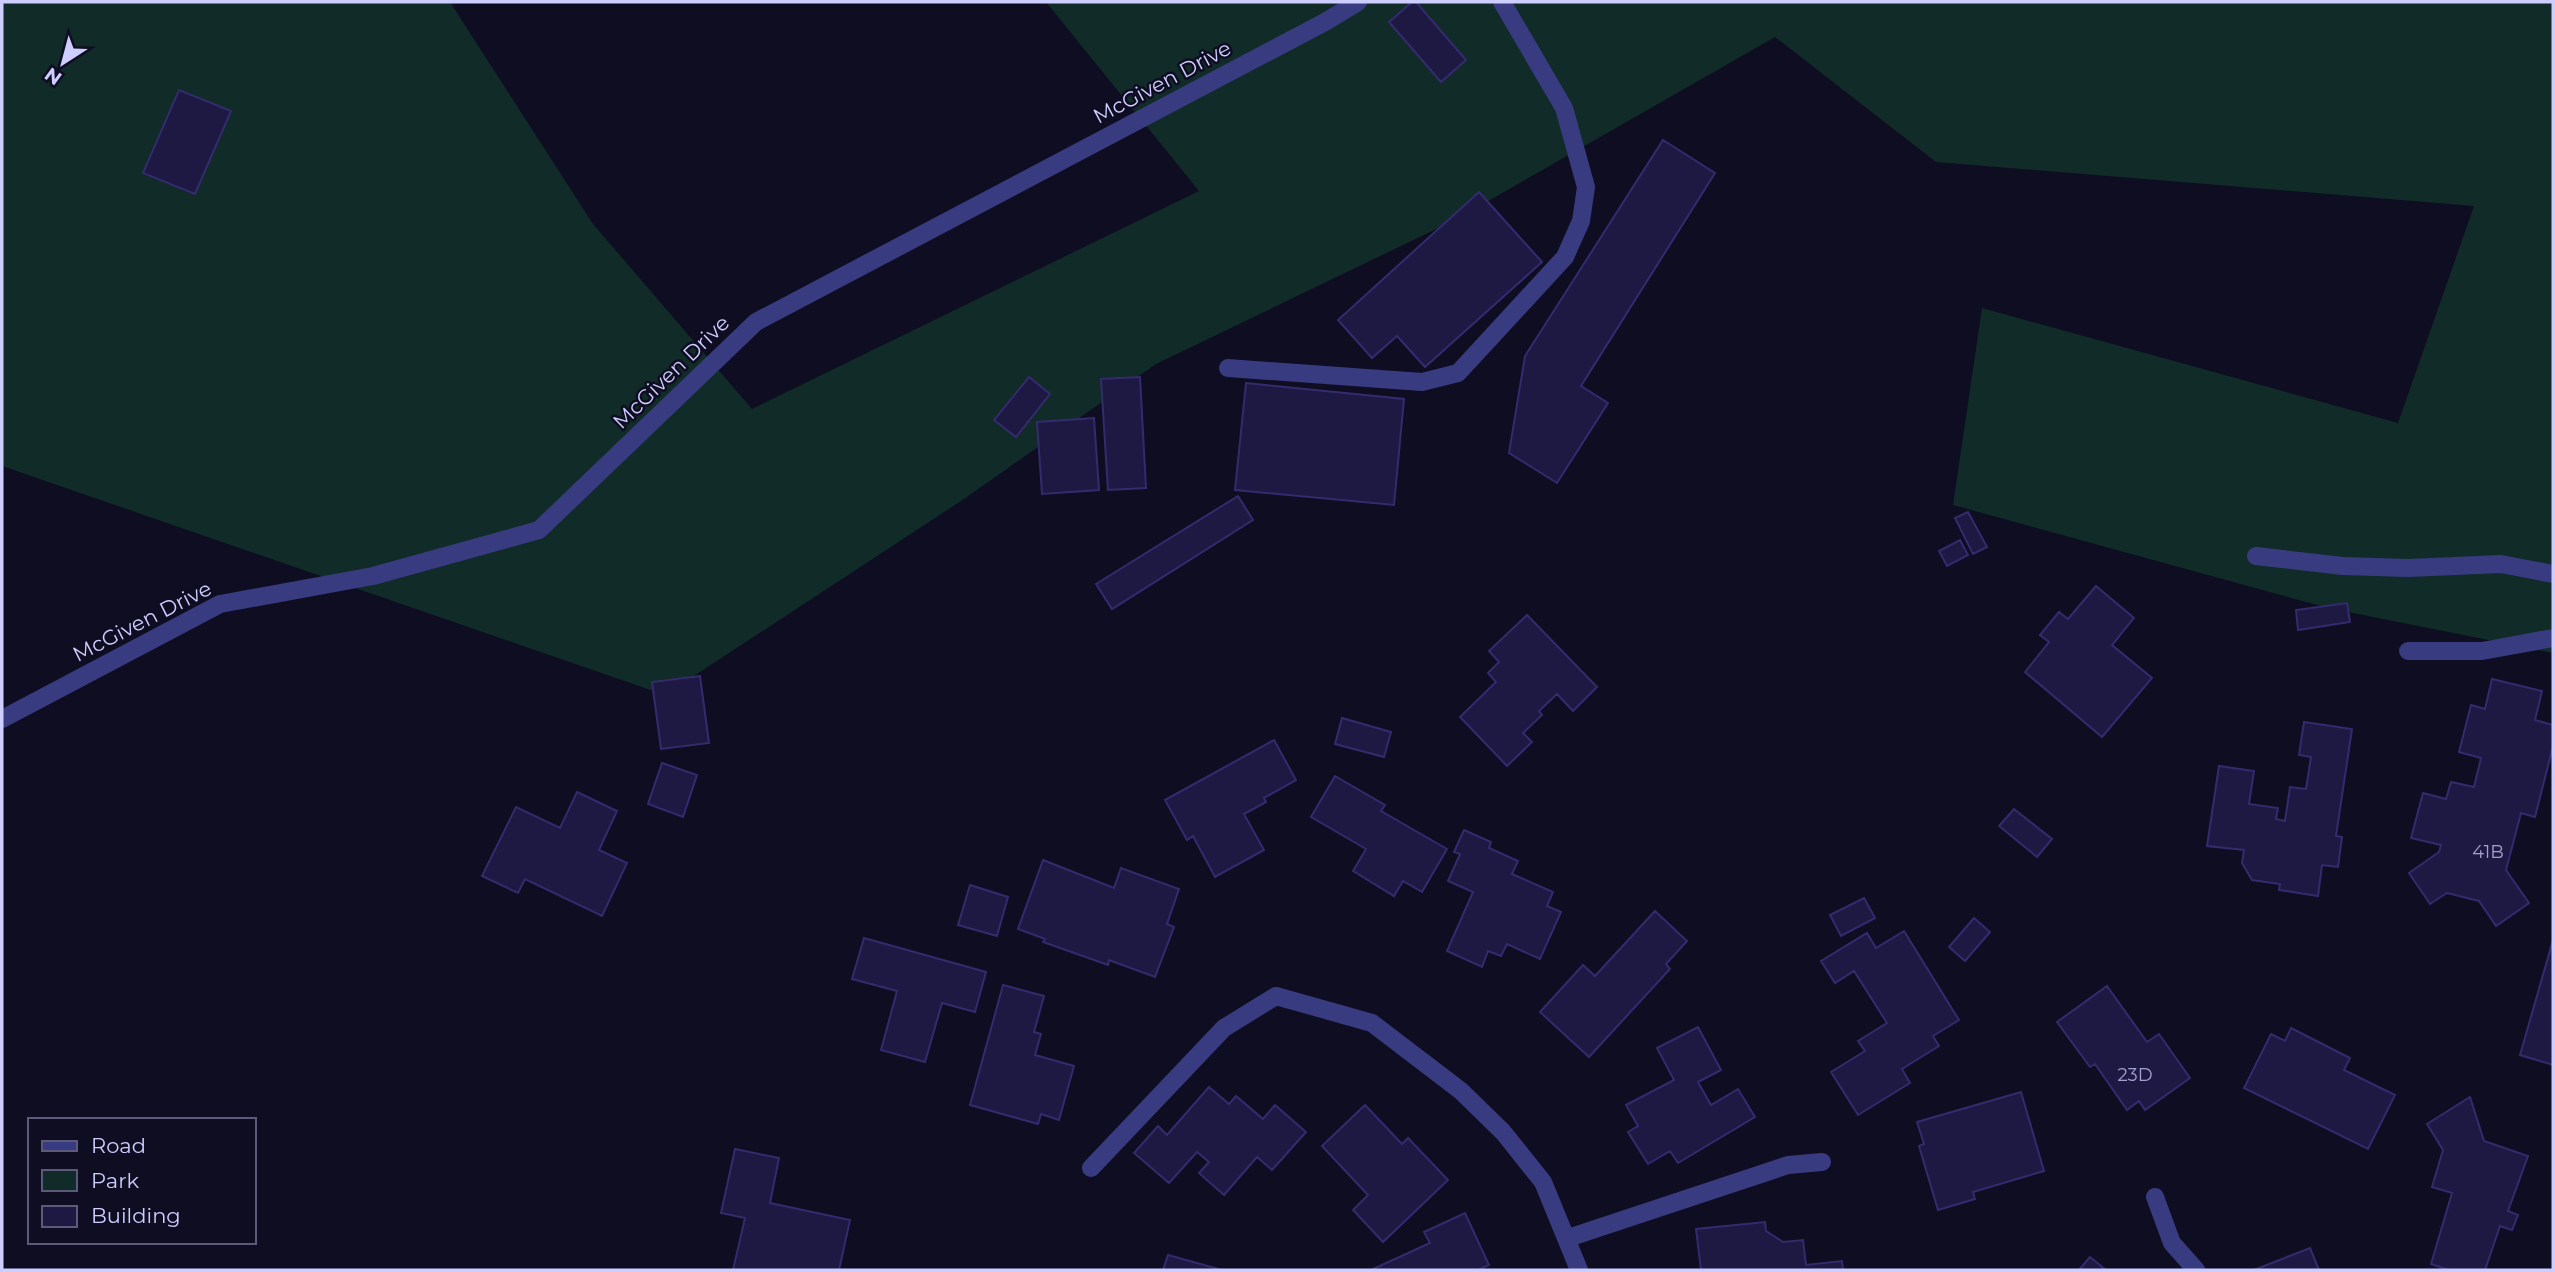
<svg xmlns="http://www.w3.org/2000/svg" width="2555" height="1272" font-family="Montserrat,sans-serif">
<style>
.green{fill:#102b28}
.building{fill:#1e1942;stroke:#332b6e;stroke-width:2}
.lines{fill:none;stroke-linecap:round;stroke-linejoin:round}
.minor{stroke:#383b80;stroke-width:18}
.labels{text-anchor:middle;dominant-baseline:central;stroke-width:5;stroke-linejoin:round;paint-order:stroke}
.number-label{font-size:18px;fill:#a2a0d0}
.street-label{font-size:21px;fill:#cecdff;stroke:#0f0d21}
</style>
<rect width="100%" height="100%" fill="#0f0d21"/>
<path class="green" d="M 2,2 L 450,2 L 593,224 L 752,409 L 1199,191 L 1046,2 L 2553,2 L 2553,653 L 2328,608 L 1953,505 L 1982,308 L 2398,423 L 2474,206 L 1936,162 L 1775,37 L 1455,220 L 1156,364 L 964,499 L 665,695 L 2,466 Z"/>
<path class="building" d="M 1412,2 L 1416,2 L 1466,60 L 1441,82 L 1389,22 Z
M 179,90 L 231,111 L 195,194 L 143,173 Z
M 1663,140 L 1715,173 L 1581,386 L 1608,403 L 1557,483 L 1509,453 L 1525,356 Z
M 1479,192 L 1542,262 L 1425,367 L 1397,336 L 1372,358 L 1338,320 Z
M 1029,377 L 1050,394 L 1016,437 L 994,420 Z
M 1140,377 L 1146,488 L 1108,490 L 1101,379 Z
M 1246,383 L 1404,399 L 1394,505 L 1235,490 Z
M 1094,418 L 1099,490 L 1042,494 L 1037,422 Z
M 1238,496 L 1253,520 L 1112,609 L 1096,584 Z
M 1968,512 L 1987,547 L 1973,554 L 1955,518 Z
M 1960,540 L 1968,555 L 1947,566 L 1939,551 Z
M 2096,586 L 2134,618 L 2112,645 L 2152,678 L 2102,737 L 2025,672 L 2049,642 L 2040,635 L 2059,612 L 2068,619 Z
M 2347,603 L 2350,622 L 2298,630 L 2296,610 Z
M 1527,615 L 1597,687 L 1573,711 L 1557,694 L 1539,711 L 1542,715 L 1523,733 L 1532,742 L 1507,766 L 1460,717 L 1496,682 L 1488,673 L 1499,662 L 1489,651 Z
M 700,676 L 709,743 L 661,749 L 652,682 Z
M 2492,679 L 2542,691 L 2535,720 L 2553,725 L 2553,746 L 2535,817 L 2521,813 L 2506,870 L 2529,903 L 2496,926 L 2479,901 L 2447,893 L 2430,904 L 2409,873 L 2439,852 L 2441,845 L 2411,838 L 2423,793 L 2446,799 L 2451,782 L 2474,787 L 2481,758 L 2459,752 L 2471,705 L 2485,709 Z
M 1342,718 L 1391,732 L 1384,757 L 1335,744 Z
M 2304,722 L 2352,729 L 2336,836 L 2342,837 L 2338,867 L 2322,865 L 2318,896 L 2279,890 L 2280,884 L 2252,880 L 2242,863 L 2244,850 L 2207,846 L 2219,766 L 2254,771 L 2249,804 L 2278,808 L 2276,819 L 2285,821 L 2290,787 L 2306,789 L 2311,757 L 2299,755 Z
M 1274,740 L 1296,780 L 1264,798 L 1266,802 L 1244,814 L 1264,850 L 1215,877 L 1193,836 L 1187,840 L 1165,800 Z
M 662,763 L 697,775 L 683,817 L 648,804 Z
M 1335,776 L 1385,805 L 1381,811 L 1447,849 L 1422,892 L 1403,881 L 1394,896 L 1353,871 L 1366,849 L 1311,817 Z
M 577,792 L 617,811 L 599,850 L 627,863 L 602,916 L 525,879 L 518,893 L 482,876 L 516,807 L 560,828 Z
M 2014,809 L 2052,839 L 2037,857 L 1999,826 Z
M 1464,830 L 1491,842 L 1489,848 L 1518,861 L 1512,874 L 1553,892 L 1547,906 L 1561,912 L 1540,959 L 1507,944 L 1501,956 L 1488,951 L 1482,967 L 1447,951 L 1473,892 L 1448,881 L 1460,854 L 1454,852 Z
M 1043,860 L 1114,888 L 1121,868 L 1179,889 L 1167,924 L 1174,927 L 1155,977 L 1109,960 L 1108,965 L 1043,942 L 1045,939 L 1018,929 Z
M 970,885 L 1008,897 L 997,936 L 958,925 Z
M 1864,898 L 1875,918 L 1841,936 L 1830,915 Z
M 1655,911 L 1687,941 L 1666,964 L 1670,969 L 1589,1057 L 1540,1012 L 1583,965 L 1595,976 Z
M 1974,918 L 1990,932 L 1965,961 L 1949,947 Z
M 1904,931 L 1959,1020 L 1933,1036 L 1939,1046 L 1902,1069 L 1910,1083 L 1858,1115 L 1831,1072 L 1865,1051 L 1858,1041 L 1887,1023 L 1854,971 L 1835,983 L 1821,961 L 1867,933 L 1876,948 Z
M 864,938 L 986,972 L 975,1012 L 942,1003 L 925,1062 L 881,1050 L 897,991 L 852,979 Z
M 2553,940 L 2553,1065 L 2520,1055 Z
M 1003,985 L 1044,996 L 1034,1032 L 1041,1034 L 1035,1055 L 1074,1066 L 1059,1120 L 1041,1114 L 1038,1124 L 970,1105 Z
M 2107,986 L 2147,1042 L 2159,1034 L 2190,1078 L 2145,1110 L 2139,1101 L 2127,1110 L 2095,1064 L 2090,1067 L 2057,1022 Z
M 1698,1027 L 1721,1070 L 1698,1082 L 1711,1105 L 1738,1089 L 1755,1117 L 1678,1163 L 1670,1151 L 1648,1164 L 1628,1132 L 1638,1126 L 1626,1105 L 1674,1080 L 1657,1048 Z
M 2291,1028 L 2350,1058 L 2344,1070 L 2395,1095 L 2368,1149 L 2244,1088 L 2271,1034 L 2285,1041 Z
M 1209,1087 L 1229,1104 L 1236,1096 L 1263,1119 L 1275,1105 L 1306,1132 L 1272,1170 L 1257,1157 L 1224,1195 L 1199,1173 L 1209,1162 L 1197,1152 L 1169,1183 L 1134,1153 L 1158,1126 L 1167,1135 Z
M 2021,1092 L 2044,1171 L 1973,1192 L 1975,1199 L 1938,1210 L 1919,1146 L 1924,1144 L 1917,1122 Z
M 2470,1097 L 2484,1141 L 2528,1156 L 2508,1211 L 2518,1215 L 2512,1230 L 2500,1226 L 2485,1270 L 2449,1270 L 2431,1264 L 2452,1193 L 2432,1187 L 2443,1150 L 2427,1124 Z
M 1365,1105 L 1402,1144 L 1408,1138 L 1448,1180 L 1383,1242 L 1353,1210 L 1368,1195 L 1322,1146 Z
M 735,1149 L 779,1158 L 770,1203 L 850,1220 L 839,1270 L 733,1270 L 745,1218 L 721,1213 Z
M 1465,1213 L 1489,1265 L 1478,1270 L 1371,1270 L 1430,1243 L 1424,1232 Z
M 1765,1222 L 1766,1231 L 1783,1242 L 1803,1240 L 1806,1265 L 1842,1261 L 1843,1270 L 1701,1270 L 1696,1229 Z
M 2310,1248 L 2319,1270 L 2254,1270 Z
M 1168,1255 L 1222,1270 L 1163,1270 Z
M 2090,1257 L 2106,1270 L 2079,1270 Z"/>
<g class="lines">
<path class="minor" d="M 1228,368 L 1422,382 L 1458,373 L 1565,257 L 1581,221 L 1586,187 L 1564,108 L 1502,2
M 2256,556 L 2343,566 L 2408,568 L 2501,564 L 2553,574
M 2408,651 L 2482,651 L 2553,638
M 2,719 L 220,604 L 373,576 L 539,530 L 756,322 L 1325,22 L 1358,2
M 1091,1168 L 1224,1028 L 1276,996 L 1372,1023 L 1461,1091 L 1503,1132 L 1543,1182 L 1579,1270
M 2155,1197 L 2172,1243 L 2196,1270
M 1568,1238 L 1788,1165 L 1822,1162"/>
</g>
<g class="labels">
<g class="number-label">
<text x="2488" y="852">41B</text>
<text x="2135" y="1075">23D</text>
</g>
<g class="street-label">
<text transform="translate(1162 82) rotate(-28)">McGiven Drive</text>
<text transform="translate(671 372) rotate(-44)">McGiven Drive</text>
<text transform="translate(142 621) rotate(-27)">McGiven Drive</text>
</g>
</g>
<rect width="2555" height="1272" fill="none" stroke="#cecdff" stroke-width="7"/>
<rect x="28" y="1118" width="228" height="126" fill="#0f0d21" stroke="#5b5a7a" stroke-width="2"/>
<rect x="42" y="1141" width="35" height="10" fill="#383b80" stroke="#5b5a7a" stroke-width="2"/>
<text x="91" y="1153" font-size="21" fill="#cecdff">Road</text>
<rect x="42" y="1170" width="35" height="21" fill="#102b28" stroke="#5b5a7a" stroke-width="2"/>
<text x="91" y="1188" font-size="21" fill="#cecdff">Park</text>
<rect x="42" y="1206" width="35" height="21" fill="#1e1942" stroke="#5b5a7a" stroke-width="2"/>
<text x="91" y="1223" font-size="21" fill="#cecdff">Building</text>
<g transform="translate(63 63) rotate(216)" stroke="#0f0d21" stroke-width="5" paint-order="stroke">
<path d="M0-5L12 26L0 18L-12 26Z" fill="#cecdff"/>
<text y="-10" font-size="19" font-weight="bold" text-anchor="middle" fill="#cecdff">N</text>
</g>
</svg>
